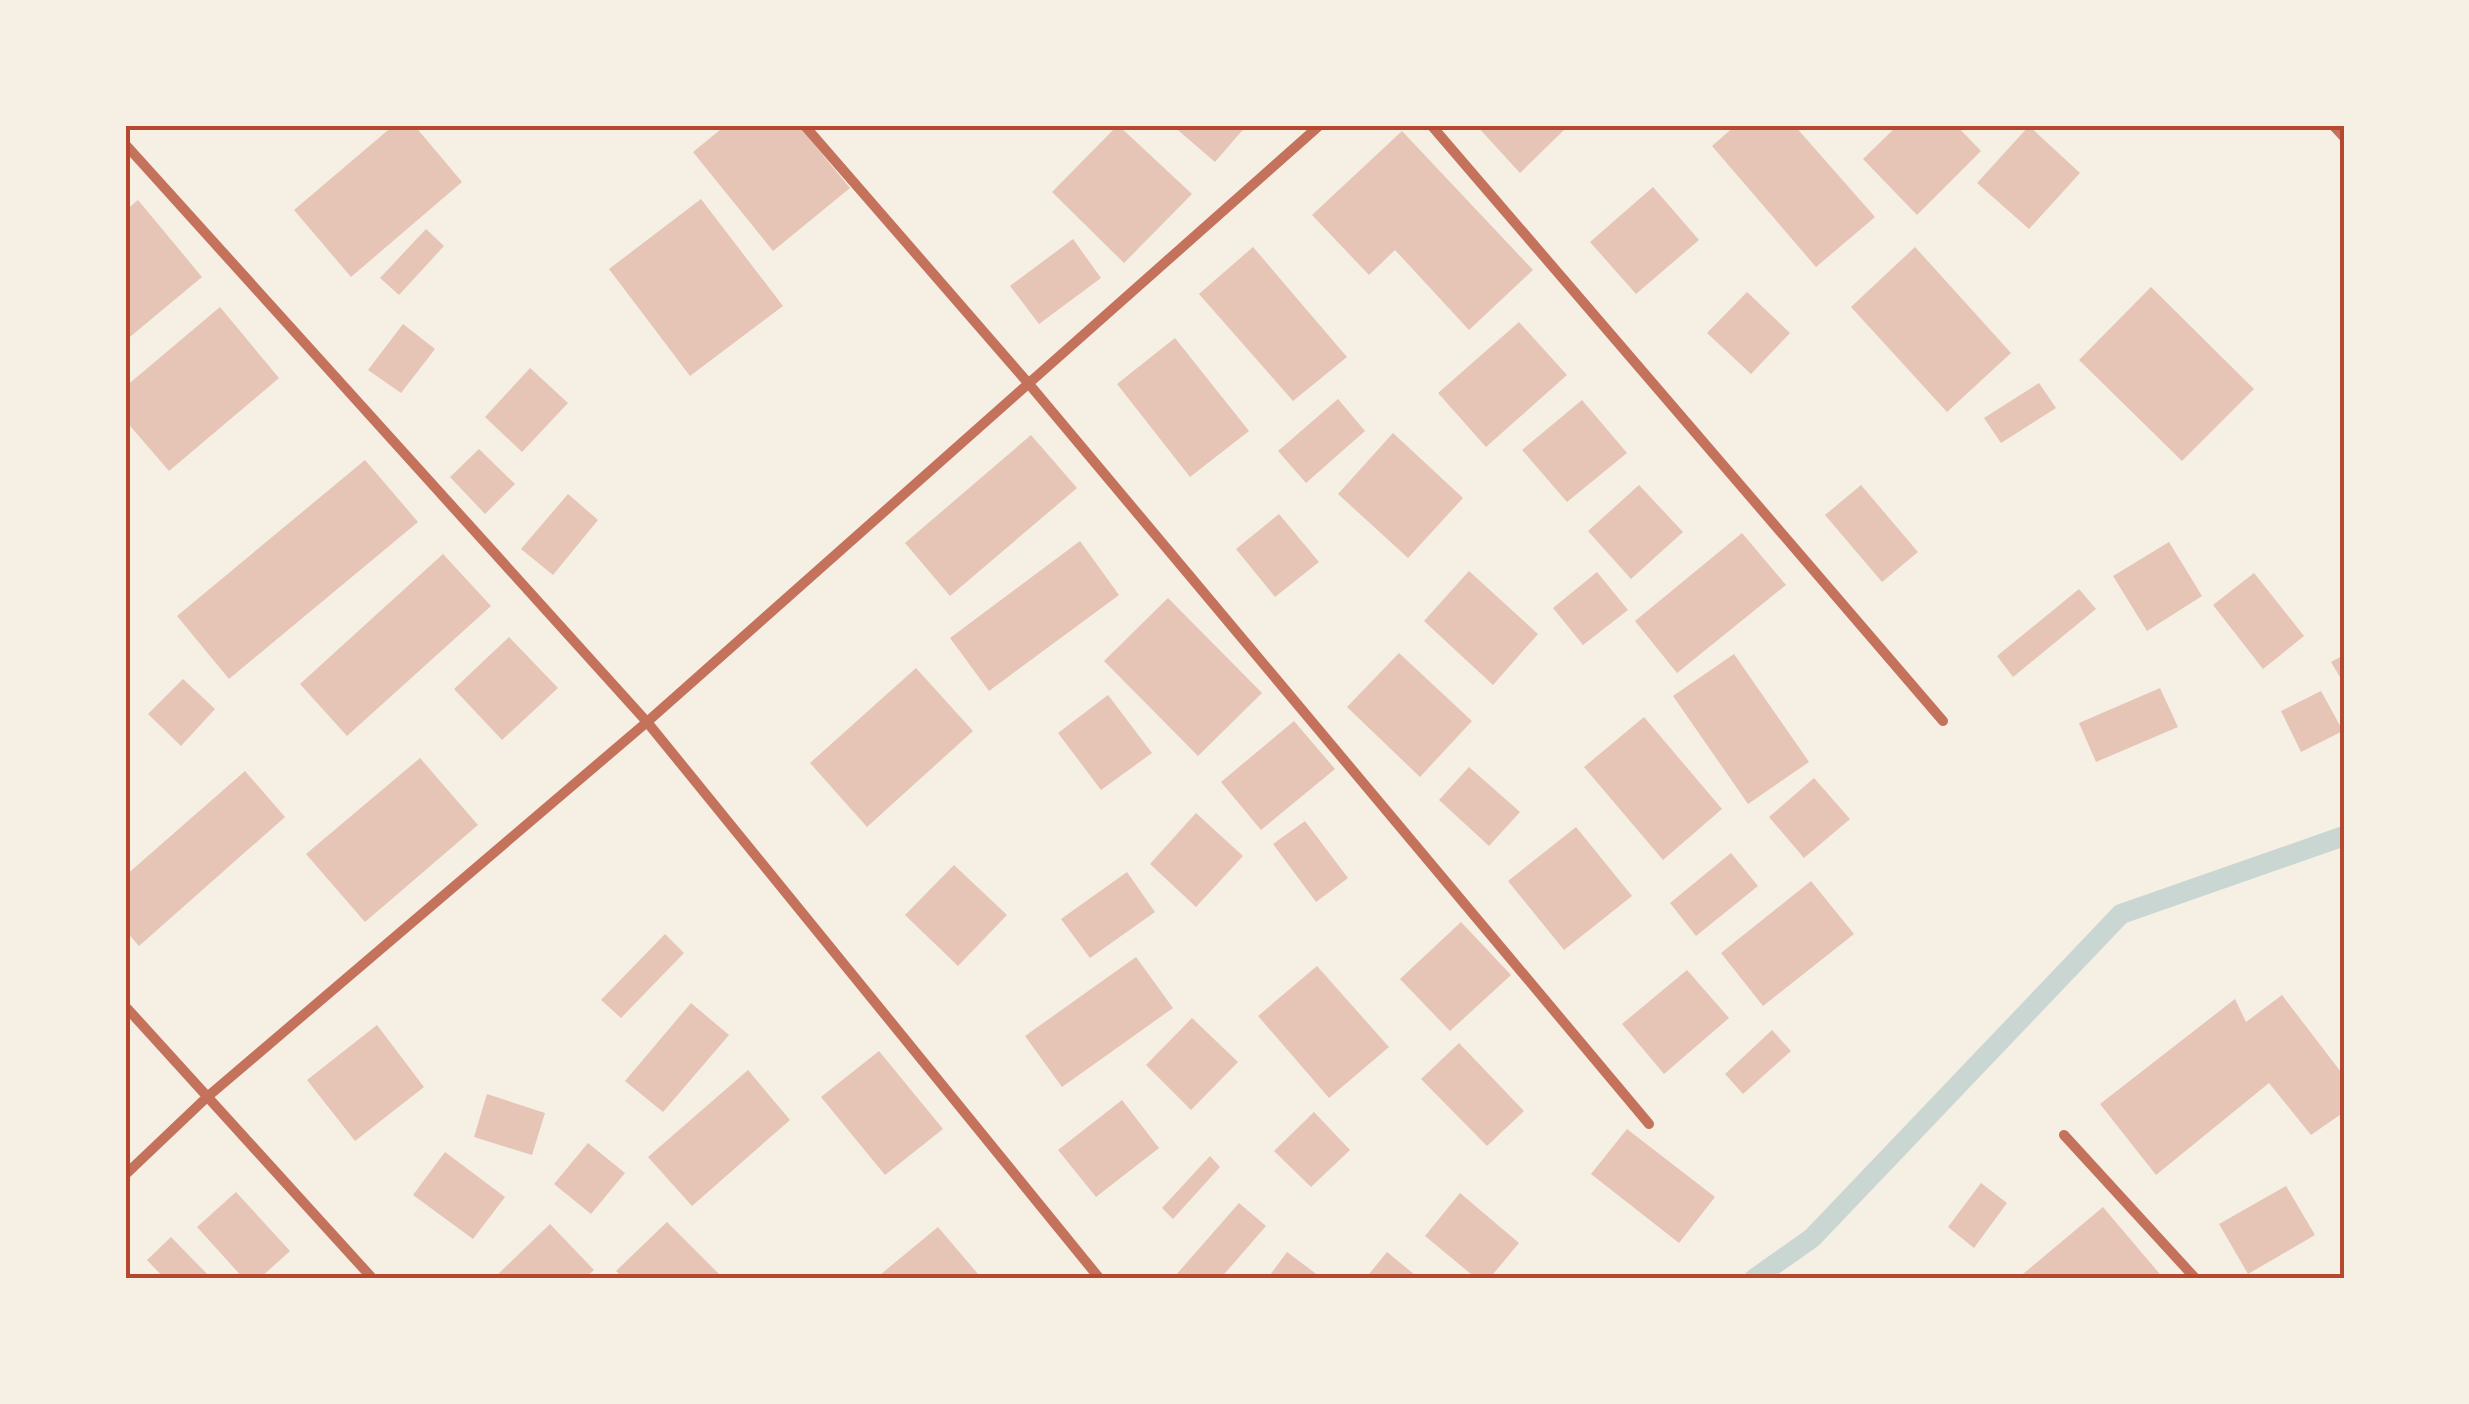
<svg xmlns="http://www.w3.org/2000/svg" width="2469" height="1404" font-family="'Source Sans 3',sans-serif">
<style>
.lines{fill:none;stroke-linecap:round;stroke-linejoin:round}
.stream{stroke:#c9d6d2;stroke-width:20}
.building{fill:#e6c5b7}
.minor{stroke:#c5725c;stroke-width:10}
.neatline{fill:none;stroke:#b5482f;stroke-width:4}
</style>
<rect width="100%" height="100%" fill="#f6efe4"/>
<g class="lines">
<path class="stream" d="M 1754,1279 L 1812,1238 L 2121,914 L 2344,836"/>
</g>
<path class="building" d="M 394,125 L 414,125 L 462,182 L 351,277 L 294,210 Z
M 726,125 L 798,125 L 850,188 L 773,251 L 693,152 Z
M 1118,125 L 1192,194 L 1124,263 L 1052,192 Z
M 1172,125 L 1247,125 L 1215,162 Z
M 1476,125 L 1559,125 L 1564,130 L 1520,173 Z
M 1736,125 L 1794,125 L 1875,217 L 1816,267 L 1712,146 Z
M 1898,125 L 1956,125 L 1981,151 L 1917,215 L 1863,159 Z
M 2029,126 L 2080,173 L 2029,229 L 1977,183 Z
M 1402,131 L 1533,270 L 1469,330 L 1395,250 L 1369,275 L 1312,215 Z
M 1653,187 L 1699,240 L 1636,294 L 1590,242 Z
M 701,199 L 783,306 L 690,376 L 609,269 Z
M 138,200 L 202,277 L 125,341 L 125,211 Z
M 426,229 L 444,246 L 399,295 L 380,278 Z
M 1073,239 L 1101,278 L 1039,324 L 1010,286 Z
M 1253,247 L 1347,357 L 1293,401 L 1199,294 Z
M 1915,247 L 2011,353 L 1947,412 L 1851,307 Z
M 2151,287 L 2254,389 L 2182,461 L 2079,360 Z
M 1747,292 L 1790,333 L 1751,374 L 1707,333 Z
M 220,307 L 279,378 L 169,471 L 125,420 L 125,387 Z
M 1519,322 L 1567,375 L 1486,447 L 1438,393 Z
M 403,324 L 435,349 L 401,393 L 368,370 Z
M 1175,338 L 1249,431 L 1190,477 L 1117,384 Z
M 530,368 L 568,403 L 522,452 L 485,417 Z
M 2039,383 L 2056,408 L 2001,443 L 1984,418 Z
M 1338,399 L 1365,431 L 1306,483 L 1278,451 Z
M 1582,400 L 1627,453 L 1567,502 L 1522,450 Z
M 1393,433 L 1463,498 L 1408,558 L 1338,494 Z
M 1031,435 L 1077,488 L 950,596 L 905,543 Z
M 479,449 L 515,484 L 485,514 L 450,477 Z
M 365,460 L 418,522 L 229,679 L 177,616 Z
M 1639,485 L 1683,532 L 1631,579 L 1588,531 Z
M 1861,485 L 1918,552 L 1882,582 L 1825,515 Z
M 568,494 L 598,520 L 553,575 L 521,549 Z
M 1279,514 L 1319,562 L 1275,597 L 1236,549 Z
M 1742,533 L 1786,585 L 1677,673 L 1635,621 Z
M 1080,541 L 1119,595 L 989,691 L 950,638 Z
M 2169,542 L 2202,596 L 2147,631 L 2113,576 Z
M 443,554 L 491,606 L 347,736 L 300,684 Z
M 1469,571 L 1538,634 L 1493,685 L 1424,621 Z
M 1597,572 L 1628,610 L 1583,645 L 1553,608 Z
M 2254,573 L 2304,636 L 2263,669 L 2213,605 Z
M 2079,589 L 2096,609 L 2013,677 L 1997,656 Z
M 1168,598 L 1262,693 L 1198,756 L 1104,661 Z
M 509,637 L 558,688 L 502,740 L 454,689 Z
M 1399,653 L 1472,721 L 1420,777 L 1347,707 Z
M 1734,654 L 1809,762 L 1748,804 L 1673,696 Z
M 2344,655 L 2344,684 L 2331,662 Z
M 916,668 L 973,731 L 867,827 L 810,763 Z
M 183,679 L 215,709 L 181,746 L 148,714 Z
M 2160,688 L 2178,727 L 2096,762 L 2079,723 Z
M 2321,691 L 2343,731 L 2301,752 L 2281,711 Z
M 1108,695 L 1152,753 L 1101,790 L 1058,733 Z
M 1644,717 L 1722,809 L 1663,860 L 1584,767 Z
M 1294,721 L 1335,769 L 1261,830 L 1221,782 Z
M 420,758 L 478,825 L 365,922 L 306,854 Z
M 1469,767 L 1520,812 L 1489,846 L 1439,800 Z
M 245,771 L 285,817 L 139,946 L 125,930 L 125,876 Z
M 1814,778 L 1850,819 L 1804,858 L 1769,817 Z
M 1196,813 L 1243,856 L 1196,907 L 1150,864 Z
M 1305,821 L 1348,878 L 1316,902 L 1273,844 Z
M 1576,827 L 1632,896 L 1564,950 L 1508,881 Z
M 1731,853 L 1758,886 L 1696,936 L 1670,903 Z
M 954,865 L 1007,915 L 958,966 L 905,915 Z
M 1127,872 L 1155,912 L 1090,958 L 1061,919 Z
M 1811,881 L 1854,934 L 1763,1006 L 1721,953 Z
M 1461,922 L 1511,975 L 1450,1031 L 1400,979 Z
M 665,934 L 684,953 L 621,1018 L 601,1000 Z
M 1136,957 L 1173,1008 L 1062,1087 L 1025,1036 Z
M 1317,966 L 1389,1047 L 1329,1098 L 1258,1016 Z
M 1687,970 L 1729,1018 L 1664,1074 L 1622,1024 Z
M 2282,995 L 2344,1076 L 2344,1112 L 2311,1135 L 2269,1083 L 2156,1175 L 2100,1104 L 2235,999 L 2246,1022 Z
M 691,1003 L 729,1035 L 663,1112 L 625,1081 Z
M 1192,1018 L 1238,1062 L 1191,1110 L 1146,1065 Z
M 377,1025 L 424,1087 L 355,1141 L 307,1080 Z
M 1772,1030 L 1791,1051 L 1743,1094 L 1725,1074 Z
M 1459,1043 L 1524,1111 L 1487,1146 L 1421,1079 Z
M 879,1051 L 943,1129 L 885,1175 L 821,1097 Z
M 748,1070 L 790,1120 L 692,1206 L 648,1157 Z
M 487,1094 L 545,1113 L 532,1155 L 474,1137 Z
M 1122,1100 L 1159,1148 L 1096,1197 L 1058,1150 Z
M 1314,1112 L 1350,1150 L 1311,1187 L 1274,1151 Z
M 1627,1129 L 1715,1197 L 1679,1243 L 1591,1174 Z
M 588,1143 L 625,1173 L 591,1214 L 554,1184 Z
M 445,1152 L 505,1197 L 473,1239 L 413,1195 Z
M 1210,1156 L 1220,1167 L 1173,1219 L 1162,1208 Z
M 1981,1183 L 2007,1203 L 1974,1248 L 1948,1227 Z
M 2286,1186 L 2315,1235 L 2248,1274 L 2219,1224 Z
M 236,1192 L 290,1251 L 259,1279 L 244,1279 L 197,1227 Z
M 1460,1193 L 1519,1243 L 1489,1279 L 1477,1279 L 1425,1236 Z
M 1239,1203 L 1266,1226 L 1220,1279 L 1181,1279 L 1176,1275 Z
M 2103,1207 L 2164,1279 L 2017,1279 Z
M 667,1222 L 719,1274 L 714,1279 L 624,1279 L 616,1271 Z
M 550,1224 L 594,1270 L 584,1279 L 493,1279 Z
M 938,1227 L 978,1274 L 972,1279 L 875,1279 Z
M 171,1237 L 210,1277 L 165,1279 L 147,1260 Z
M 1287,1252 L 1323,1279 L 1267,1279 Z
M 1387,1252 L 1420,1279 L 1365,1279 Z"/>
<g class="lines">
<path class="minor" d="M 804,125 L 1029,384 L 1649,1124
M 1431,125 L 1943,721
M 2333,125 L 2344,137
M 125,144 L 647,722 L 1100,1279
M 125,1006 L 373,1279
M 2064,1135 L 2196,1279
M 125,1175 L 206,1098 L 647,722 L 1320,125"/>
</g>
<rect width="2469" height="1404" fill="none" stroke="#f6efe4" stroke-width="255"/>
<rect x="128" y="128" width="2214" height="1148" class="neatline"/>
</svg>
